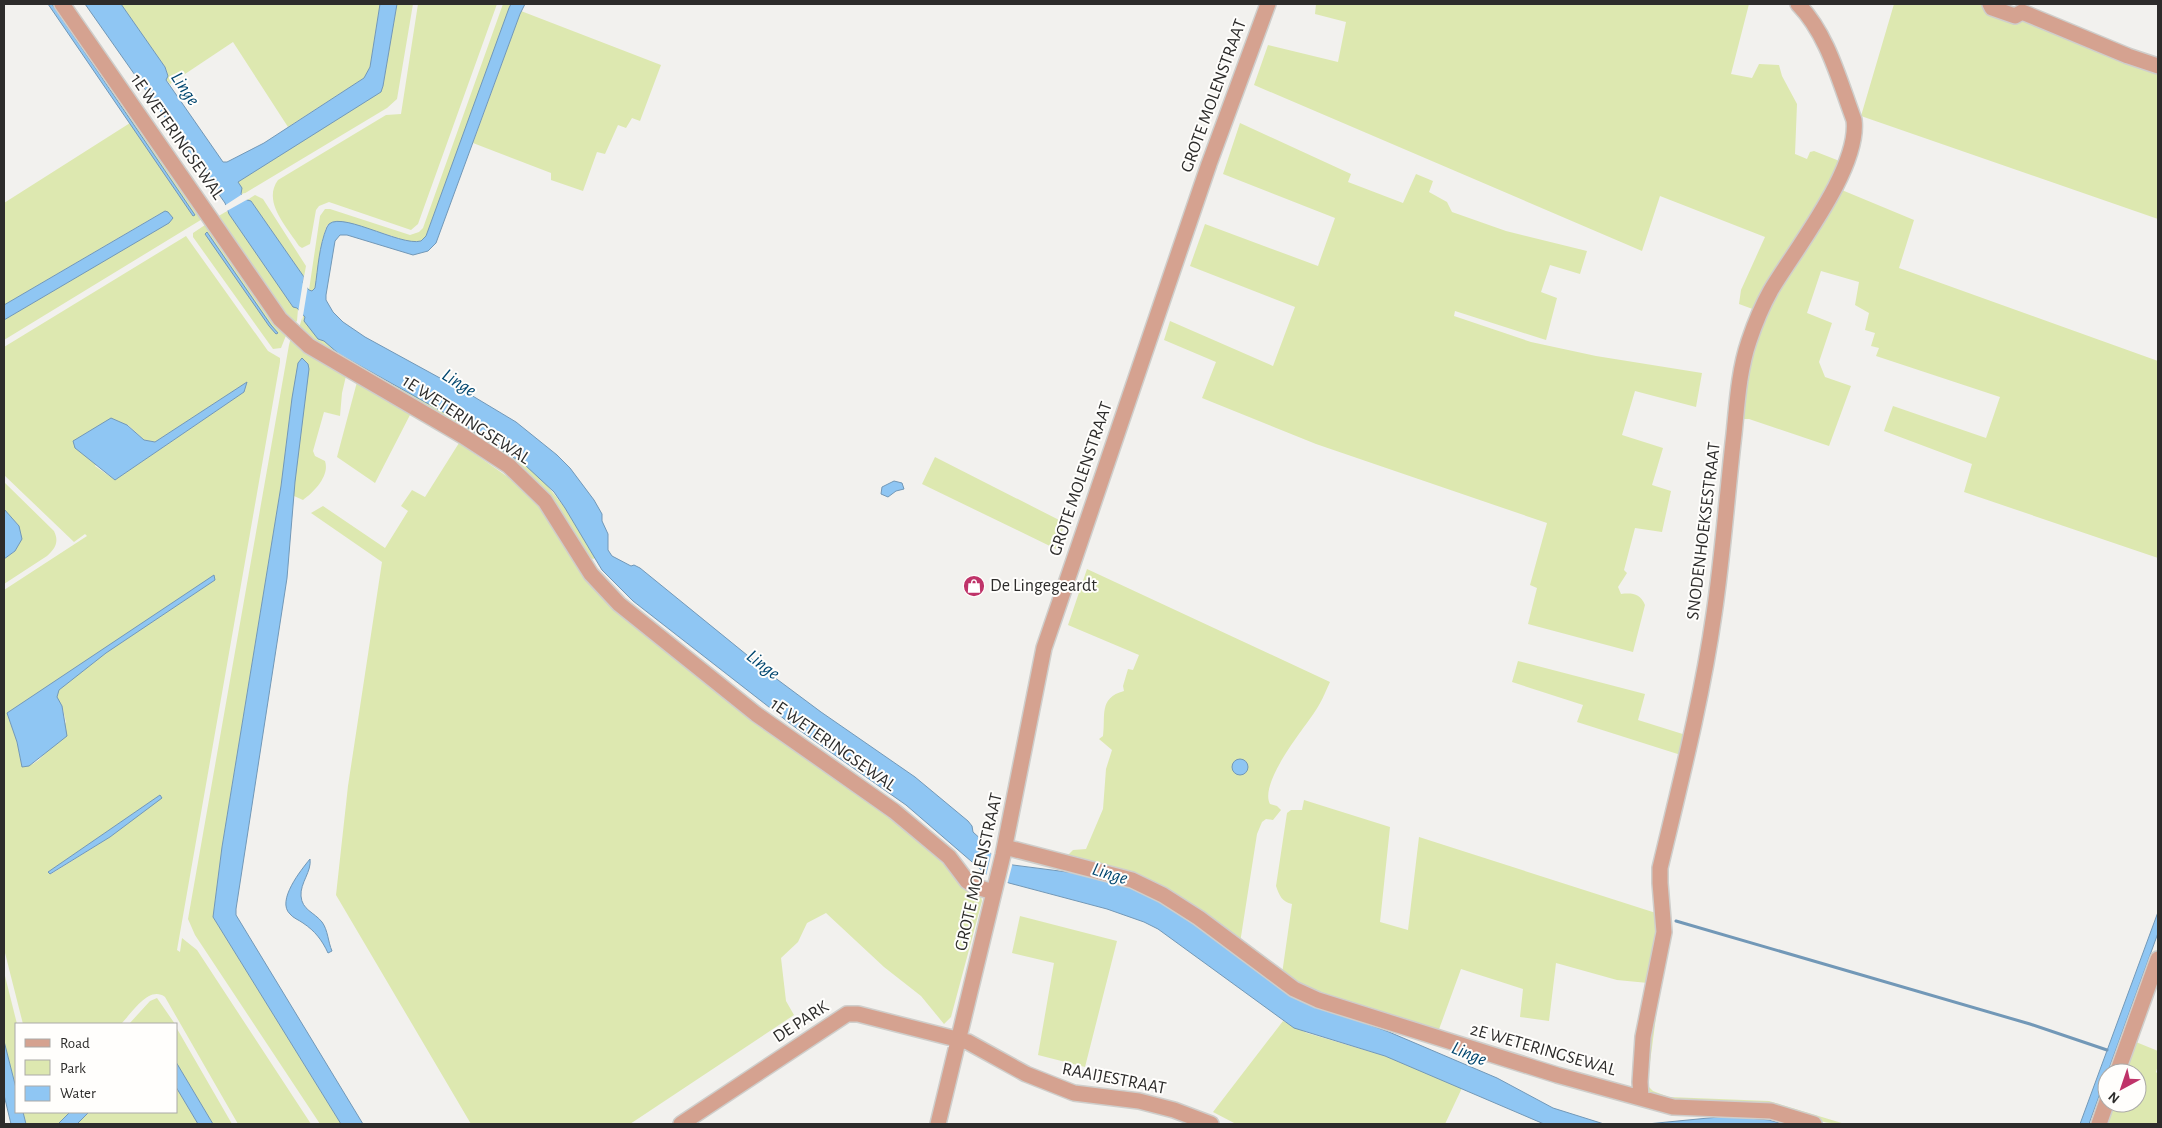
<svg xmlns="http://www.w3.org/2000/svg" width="2162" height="1128" font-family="'Alegreya Sans',sans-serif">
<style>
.green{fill:#dde8b0;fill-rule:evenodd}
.water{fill:#8fc6f3;stroke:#7298b7}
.pier{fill:#f2f1ee}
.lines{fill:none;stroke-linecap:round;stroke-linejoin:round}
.stream{stroke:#7298b7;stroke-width:3}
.minor-casing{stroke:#cfcecb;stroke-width:18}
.minor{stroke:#d5a290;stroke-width:15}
.labels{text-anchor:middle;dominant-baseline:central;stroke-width:4;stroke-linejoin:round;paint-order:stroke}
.street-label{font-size:18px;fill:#2d2c2b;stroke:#fffefc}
.poi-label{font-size:18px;fill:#2d2c2b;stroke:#fffefc;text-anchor:start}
.water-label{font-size:19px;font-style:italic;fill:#00466f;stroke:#fffefc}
</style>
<rect width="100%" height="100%" fill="#f2f1ee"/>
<path class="green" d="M 52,4 L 58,4 L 204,218 L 4,340 L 4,320 L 171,221 L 161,213 L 4,305 L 4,203 L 130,123 L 193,216 L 195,215 Z
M 121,4 L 380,4 L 370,67 L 364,78 L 288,127 L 233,42 L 170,84 L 166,79 L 168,75 L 165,67 Z
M 397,4 L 413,4 L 397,99 L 387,108 L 242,195 L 238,182 L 241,180 L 383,86 Z
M 418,4 L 497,4 L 418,224 L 411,230 L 329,202 L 319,206 L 316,210 L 310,244 L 302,248 L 299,246 C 287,227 262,202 278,180 L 386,115 L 401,114 Z
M 503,4 L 511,4 L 426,236 L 421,241 L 414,243 L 347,222 L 327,225 L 322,241 L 315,288 L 312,291 L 309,290 L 320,216 L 325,209 L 330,209 L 410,235 L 419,232 L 423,228 Z
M 1316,4 L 1749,4 L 1731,74 L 1752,78 L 1759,64 L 1779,65 L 1782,76 L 1797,104 L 1795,154 L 1807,159 L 1810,152 L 1814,151 L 1837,160 L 1842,164 L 1758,311 L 1739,304 L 1741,290 L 1765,237 L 1660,196 L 1642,251 L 1254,85 L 1268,45 L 1338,62 L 1346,22 L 1315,14 Z
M 1894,4 L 1983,4 L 2158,71 L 2158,219 L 1861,116 Z
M 521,11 L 661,65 L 640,121 L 632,118 L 626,128 L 618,125 L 605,154 L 597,152 L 583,191 L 551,180 L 551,173 L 473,143 Z
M 1240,123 L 1351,174 L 1348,182 L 1403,203 L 1416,174 L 1433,181 L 1429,192 L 1447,202 L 1452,212 L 1506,231 L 1587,251 L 1580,274 L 1550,265 L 1541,292 L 1557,298 L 1546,340 L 1455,311 L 1454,316 L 1531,342 L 1596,356 L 1702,373 L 1696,407 L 1635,391 L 1622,435 L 1663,448 L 1652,485 L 1671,491 L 1662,532 L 1635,528 L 1624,570 L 1627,573 L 1618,587 L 1621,594 C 1632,593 1640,593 1645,605 L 1633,652 L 1528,624 L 1537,588 L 1530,585 L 1547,523 L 1316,444 L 1202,398 L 1216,362 L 1164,340 L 1170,321 L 1273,366 L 1295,307 L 1190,266 L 1205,224 L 1318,266 L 1335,218 L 1223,174 Z
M 1837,188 L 1914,220 L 1899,268 L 2158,361 L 2158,558 L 1964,492 L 1972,464 L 1884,431 L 1893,406 L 1986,438 L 2000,397 L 1876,356 L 1879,348 L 1871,346 L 1875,333 L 1865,330 L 1869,313 L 1855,305 L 1859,282 L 1821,271 L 1807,313 L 1832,323 L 1819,362 L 1825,377 L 1851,386 L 1829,446 L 1749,419 L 1744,419 L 1741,421 L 1747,366 L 1775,291 Z
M 255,195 L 263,199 L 306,266 L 304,277 L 251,201 L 247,200 Z
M 227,211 L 293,306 L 298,309 L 297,321 L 293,325 L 217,217 Z
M 208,223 L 287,333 L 281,348 L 273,349 L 193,237 L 193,233 Z
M 186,236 L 268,351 L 280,358 L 280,362 L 177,950 L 180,952 L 182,938 L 197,950 L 311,1124 L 238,1124 L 165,997 C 149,985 132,1013 121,1024 L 23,1024 L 4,949 L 4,590 L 87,536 L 85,534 L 74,542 L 4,475 L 4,347 ZM 247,382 L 244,392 L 115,480 L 95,466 L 128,425 L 144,440 L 155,442 ZM 214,575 L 215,580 L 106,653 L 58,690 L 57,697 L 62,706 L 66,722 C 55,737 44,765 23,767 L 17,742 L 7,713 ZM 160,795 L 161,798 L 110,837 L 51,874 L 48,872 Z
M 303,315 L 324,341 L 339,354 L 450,416 L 525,465 L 543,480 L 565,508 L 595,558 L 593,559 L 584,554 L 557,507 L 298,331 Z
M 294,340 L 346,376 L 342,393 L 340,416 L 324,412 L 313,451 L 315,456 L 325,461 C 330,476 314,492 303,500 L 294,496 L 292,398 L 281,486 L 222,847 L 213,917 L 341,1124 L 320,1124 L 195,935 L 188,919 L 289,345 L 290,341 Z
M 357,382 L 411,413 L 375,483 L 337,457 Z
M 459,443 L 522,487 L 553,519 L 592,583 L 879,806 L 970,888 L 981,895 L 982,901 L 951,1017 L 944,1024 L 921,996 L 884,967 L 826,913 L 807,923 L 798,942 L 781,958 L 786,1001 L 794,1015 L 630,1124 L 471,1124 L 336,895 L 348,786 L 382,562 L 311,513 L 323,506 L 385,548 L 408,511 L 401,506 L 412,490 L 425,497 Z
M 935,457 L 1065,523 L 1056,549 L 922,484 Z
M 4,482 L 54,531 C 59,541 56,548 47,556 L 4,584 L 4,559 L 15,551 L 19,526 L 4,509 Z
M 1087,569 L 1330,682 C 1325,693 1321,703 1314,713 C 1302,731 1259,783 1270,804 L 1277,806 L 1281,810 L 1273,820 L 1266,819 L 1262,822 L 1257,834 L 1240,943 L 1065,858 L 1073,850 L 1086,849 L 1103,809 L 1106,769 L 1112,750 L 1099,739 L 1103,736 C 1106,716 1098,698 1124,691 L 1123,686 L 1128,669 L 1133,670 L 1139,655 L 1068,625 Z
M 1518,661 L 1645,694 L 1638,720 L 1689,736 L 1684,756 L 1577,722 L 1583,705 L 1512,682 Z
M 1304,800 L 1390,827 L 1380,922 L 1408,930 L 1419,837 L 1659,914 L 1660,926 L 1648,983 L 1617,980 L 1556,963 L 1549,1021 L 1520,1017 L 1523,989 L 1461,969 L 1438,1032 L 1317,994 L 1282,974 L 1292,904 C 1282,902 1279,895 1276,886 L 1287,813 L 1291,810 L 1302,810 Z
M 1020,916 L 1117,941 L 1085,1067 L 1038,1055 L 1054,963 L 1012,953 Z
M 4,972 L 17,1024 L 16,1088 L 4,1041 Z
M 1661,979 L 1647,1085 L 1653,1091 L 1669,1097 L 1769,1101 L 1845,1124 C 1816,1124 1796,1112 1770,1108 C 1728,1102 1687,1110 1647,1093 C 1635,1070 1652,1008 1658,982 Z
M 157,998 L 175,1024 L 129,1024 L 150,1001 Z
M 1283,1021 L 1307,1033 L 1385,1056 L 1462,1088 L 1445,1124 L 1236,1124 L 1213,1112 Z
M 176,1027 L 232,1124 L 213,1124 L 176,1062 Z
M 2136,1042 L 2158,1051 L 2158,1065 L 2156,1072 L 2158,1074 L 2158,1124 L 2106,1124 L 2114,1103 L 2137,1103 L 2137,1073 L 2125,1073 Z
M 176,1087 L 198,1124 L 77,1124 L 89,1112 L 176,1112 Z
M 23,1112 L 70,1112 L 58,1124 L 26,1124 Z"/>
<path class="water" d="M 48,4 L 52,4 L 195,215 L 193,216 Z
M 85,4 L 121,4 L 165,67 L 168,76 L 166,80 L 223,162 L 227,162 L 264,143 L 364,78 L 370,67 L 380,4 L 397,4 L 383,86 L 381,92 L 238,182 L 242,188 L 241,194 L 247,200 L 251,201 L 304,277 L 303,283 L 309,290 L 312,291 L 315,288 C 318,268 319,246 327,227 C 335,207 400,247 421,241 L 426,236 L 509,8 L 511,4 L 525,4 L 520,14 L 436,243 L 428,251 L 413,255 L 347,235 L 340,235 L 335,241 L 326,295 L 326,300 L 333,312 L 343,322 L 365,337 L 471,395 L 516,422 L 557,455 L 570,468 L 594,500 L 602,514 L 602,521 L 608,534 L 608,550 L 612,556 L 631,566 L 634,565 L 640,568 L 774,677 L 821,712 L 915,777 L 968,821 L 972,826 L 973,832 L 985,843 L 991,854 L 1013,865 L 1098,876 L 1129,887 L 1176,909 L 1306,1001 L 1389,1032 L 1497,1078 L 1553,1108 L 1604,1124 L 1544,1124 L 1385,1056 L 1294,1028 L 1158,929 L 1144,922 L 1107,909 L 1009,883 L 986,874 L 906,805 L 792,725 L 633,601 L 602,570 L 565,508 L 554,492 L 525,465 L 450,416 L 339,354 L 324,341 L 318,339 L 304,321 L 305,317 L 297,308 L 293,307 L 229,214 L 225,203 Z
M 165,211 L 168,212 L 173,218 L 169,223 L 4,320 L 4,305 Z
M 207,232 L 271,325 L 278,333 L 276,334 L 269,326 L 205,234 Z
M 302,358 L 308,364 L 309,369 L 295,482 L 287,578 L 236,909 L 236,915 L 363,1124 L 341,1124 L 213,917 L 222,847 L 281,486 L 292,398 L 298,363 Z
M 247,382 L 244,392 L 115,480 L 75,448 L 73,441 L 111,418 L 127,425 L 144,440 L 155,442 Z
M 894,481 L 902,483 L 904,489 L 896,491 L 888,497 L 881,494 L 882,487 Z
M 4,509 L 19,526 L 22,539 L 15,551 L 4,559 Z
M 214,575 L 215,580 L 106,653 L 59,690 L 57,697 L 62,706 L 67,736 L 29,766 L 22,767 L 17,742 L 7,713 Z
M1232 767a8 8 0 1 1 16 0a8 8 0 1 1-16 0Z
M 160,795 L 162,798 L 110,837 L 50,874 L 48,872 Z
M 310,859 C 312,871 300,883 301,896 C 302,910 314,912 322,922 C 328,930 328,942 332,951 L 328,953 C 322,940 315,931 303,923 C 299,920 293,918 290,914 C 276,901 301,870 310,859 Z
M 2158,912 L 2158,933 L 2089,1124 L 2080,1124 Z
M 4,1041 L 16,1088 L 16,1112 L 23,1112 L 26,1124 L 11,1124 L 4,1095 Z
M 176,1062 L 213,1124 L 198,1124 L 176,1087 Z
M 70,1112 L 89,1112 L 77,1124 L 58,1124 Z
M 1729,1116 L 1769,1120 L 1783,1124 L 1647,1124 Z"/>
<path class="pier" d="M 244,193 L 250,198 L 225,212 L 224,206 Z
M 304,275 L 306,276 L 306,282 L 308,285 L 302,322 L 302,318 L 298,313 Z
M 992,851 L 1013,862 L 1007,885 L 986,876 Z"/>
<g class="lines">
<path class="stream" d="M 1676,921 L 2030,1024 L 2107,1050"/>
<g class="minor-casing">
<path id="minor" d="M 62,4 L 280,319 L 309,346 L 463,436 L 509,466 L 545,501 L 591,574 L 619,604 L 756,714 L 894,811 L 949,857 L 967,881 L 976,887 L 994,892
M 1990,4 L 1992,8 L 2015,16 L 2022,12 L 2128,56 L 2158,66
M 1005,847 L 1132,880 L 1163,895 L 1199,918 L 1294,989 L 1318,1000 L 1557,1075 L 1673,1107 L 1771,1111 L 1814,1124
M 2117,1073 L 2158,959
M 1641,1098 L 1640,1082 L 1643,1037 L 1664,932 L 1660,883 L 1660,868 C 1680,784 1702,699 1714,614 C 1723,554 1727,494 1734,434 C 1737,404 1739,370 1749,341 C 1755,323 1762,306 1771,290 C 1796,248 1860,168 1854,120 C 1839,80 1828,35 1798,4
M 681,1124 L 847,1014 L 858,1014 L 968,1042 L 1026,1074 L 1074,1093 L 1139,1101 L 1174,1110 L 1211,1124
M 938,1124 L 1003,855 L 1044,648 L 1209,164 L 1268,4
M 2099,1124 L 2107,1101"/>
</g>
<use href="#minor" class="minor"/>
</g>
<defs>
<g id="shop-disc" transform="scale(1.125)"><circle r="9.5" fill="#bf3369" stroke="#fffefc"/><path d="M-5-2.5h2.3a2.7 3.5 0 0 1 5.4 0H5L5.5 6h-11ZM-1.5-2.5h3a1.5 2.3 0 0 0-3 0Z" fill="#fff"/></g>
</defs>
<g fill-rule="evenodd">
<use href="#shop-disc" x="974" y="586"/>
</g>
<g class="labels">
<g class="street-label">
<text transform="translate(1214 96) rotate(-70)">GROTE MOLENSTRAAT</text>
<text transform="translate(177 137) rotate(55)">1E WETERINGSEWAL</text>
<text transform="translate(466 420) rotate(33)">1E WETERINGSEWAL</text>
<text transform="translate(1081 479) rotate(-71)">GROTE MOLENSTRAAT</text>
<text transform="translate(1704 531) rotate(-83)">SNODENHOEKSESTRAAT</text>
<text transform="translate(833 745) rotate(35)">1E WETERINGSEWAL</text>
<text transform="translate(979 872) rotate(-77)">GROTE MOLENSTRAAT</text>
<text transform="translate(801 1022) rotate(-33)">DE PARK</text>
<text transform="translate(1543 1050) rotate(16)">2E WETERINGSEWAL</text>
<text transform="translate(1114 1079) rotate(11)">RAAIJESTRAAT</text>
</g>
<g class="poi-label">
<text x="990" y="586">De Lingegeardt</text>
</g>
<g class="water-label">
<text transform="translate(185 89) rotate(56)">Linge</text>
<text transform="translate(459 383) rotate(32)">Linge</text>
<text transform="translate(763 665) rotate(38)">Linge</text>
<text transform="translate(1110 874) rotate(17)">Linge</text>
<text transform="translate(1469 1054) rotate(22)">Linge</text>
</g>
</g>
<rect width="2162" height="1128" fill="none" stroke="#2d2c2b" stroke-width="10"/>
<rect x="15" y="1023" width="162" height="90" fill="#fffefc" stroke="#abaaa8"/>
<rect x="25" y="1039" width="25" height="8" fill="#d5a290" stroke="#abaaa8"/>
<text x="60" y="1048" font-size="15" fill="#2d2c2b">Road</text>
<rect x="25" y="1060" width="25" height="15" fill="#dde8b0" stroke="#abaaa8"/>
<text x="60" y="1073" font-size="15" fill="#2d2c2b">Park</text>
<rect x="25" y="1086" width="25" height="15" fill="#8fc6f3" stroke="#abaaa8"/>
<text x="60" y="1098" font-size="15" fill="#2d2c2b">Water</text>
<g transform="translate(2122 1088) rotate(220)"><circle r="24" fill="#fffefc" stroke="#abaaa8"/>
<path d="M0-4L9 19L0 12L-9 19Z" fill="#bf3369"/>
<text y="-8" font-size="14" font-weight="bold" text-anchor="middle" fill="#2d2c2b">N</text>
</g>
</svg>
